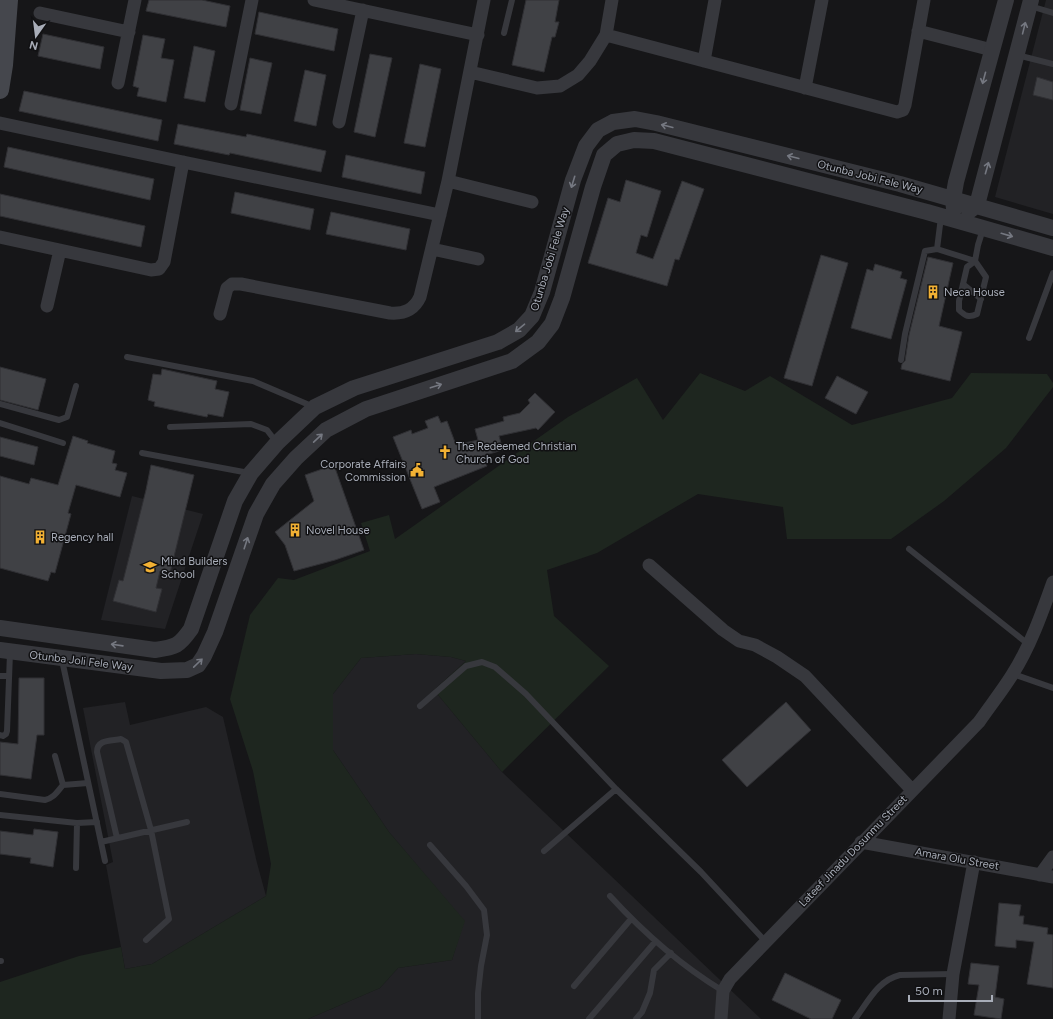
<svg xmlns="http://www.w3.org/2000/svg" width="1053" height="1019" font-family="Figtree,sans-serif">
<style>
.built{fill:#222225}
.green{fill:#1e261f}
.building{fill:#404145;stroke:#303034}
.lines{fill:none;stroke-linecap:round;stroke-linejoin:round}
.service{stroke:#37383d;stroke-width:6}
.minor{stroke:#37383d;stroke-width:13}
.tertiary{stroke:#37383d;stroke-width:16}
.secondary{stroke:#45474d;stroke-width:18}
.oneway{stroke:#757881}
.labels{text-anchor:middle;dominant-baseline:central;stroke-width:3;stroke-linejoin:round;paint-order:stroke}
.street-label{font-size:11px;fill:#a8adb8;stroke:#111113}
.poi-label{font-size:11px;fill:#a8adb8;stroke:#111113;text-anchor:start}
</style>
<rect width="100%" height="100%" fill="#161618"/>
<path class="built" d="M 1046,0 L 1053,0 L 1053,214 L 995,197 Z
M 132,496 L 203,514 L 165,629 L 101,620 Z
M 416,654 L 451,657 L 466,661 L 434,690 L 502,772 L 761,1019 L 308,1019 L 380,988 L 398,968 L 452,960 L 464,921 L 389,832 L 333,750 L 333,694 L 361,658 Z
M 125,702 L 130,725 L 206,707 L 223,717 L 257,863 L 266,896 L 152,964 L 125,969 L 106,865 L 113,862 L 83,708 Z"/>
<path class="green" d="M 700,373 L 745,391 L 770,376 L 852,425 L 952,398 L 971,373 L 1047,374 L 1053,383 L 1053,387 L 1006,448 L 944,501 L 891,539 L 787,539 L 783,507 L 698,494 L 597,553 L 547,570 L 554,616 L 609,666 L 502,772 L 434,690 L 466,661 L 451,657 L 416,654 L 361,658 L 333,694 L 333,750 L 389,832 L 465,921 L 452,960 L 398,968 L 380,988 L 308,1019 L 0,1019 L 0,982 L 79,956 L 121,947 L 125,969 L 152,964 L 266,896 L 271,864 L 253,771 L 230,699 L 250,615 L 278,578 L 294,580 L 370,551 L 361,523 L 389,515 L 395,539 L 568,417 L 637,378 L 663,420 Z"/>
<path class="building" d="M 149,0 L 202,0 L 230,6 L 226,27 L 146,11 Z
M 526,0 L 559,0 L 555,22 L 559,22 L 555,37 L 552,37 L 544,72 L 512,65 Z
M 259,12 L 338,29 L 334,51 L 255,34 Z
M 43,34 L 104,47 L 100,69 L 38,56 Z
M 143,35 L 165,39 L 161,58 L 174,60 L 166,102 L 137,96 L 139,88 L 133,86 Z
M 194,46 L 215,51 L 205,102 L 184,98 Z
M 370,54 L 392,58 L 375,137 L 354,132 Z
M 250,58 L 272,63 L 261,114 L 240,110 Z
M 420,64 L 441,69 L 425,147 L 404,143 Z
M 305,70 L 326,75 L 316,126 L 294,121 Z
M 1037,77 L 1053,82 L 1053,100 L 1033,95 Z
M 24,91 L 162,120 L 158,141 L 19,111 Z
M 178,124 L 246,137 L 247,134 L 326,151 L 321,172 L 230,153 L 229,155 L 174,144 Z
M 8,147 L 154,179 L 150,200 L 4,167 Z
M 346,155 L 425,172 L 421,194 L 342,177 Z
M 626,180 L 661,191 L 647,237 L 641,235 L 636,253 L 653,259 L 682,181 L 704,189 L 679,260 L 675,259 L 667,286 L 588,263 L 608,198 L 620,202 Z
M 235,192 L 314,209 L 310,230 L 231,213 Z
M 0,194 L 145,226 L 141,247 L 0,216 Z
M 331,212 L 410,229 L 406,250 L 326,234 Z
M 821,255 L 848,263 L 812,386 L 784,378 Z
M 928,257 L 953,263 L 939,326 L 962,332 L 950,381 L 901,369 L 902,364 L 905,361 L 909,335 Z
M 875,264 L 902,272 L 900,278 L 907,280 L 891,339 L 851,328 L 867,269 L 873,271 Z
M 0,367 L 46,379 L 38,410 L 0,400 Z
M 162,369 L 217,381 L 215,389 L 229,392 L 223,417 L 208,414 L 207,417 L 154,406 L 155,402 L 148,400 L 153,374 L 161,375 Z
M 837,376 L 868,392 L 856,414 L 825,398 Z
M 535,393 L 555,412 L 538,430 L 536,428 L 499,436 L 503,450 L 482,456 L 487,466 L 434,487 L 440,502 L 422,509 L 393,437 L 411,430 L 412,434 L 428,428 L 425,421 L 438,416 L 441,423 L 447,421 L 456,445 L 478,440 L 475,429 L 504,421 L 503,417 L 520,413 L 530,403 L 528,400 Z
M 73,436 L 88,441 L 87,443 L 115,451 L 112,463 L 117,464 L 115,470 L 127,473 L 120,497 L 76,485 L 68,513 L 71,514 L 55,573 L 51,572 L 48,581 L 0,568 L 0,476 L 29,484 L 31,478 L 58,485 Z
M 0,437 L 38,447 L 34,465 L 0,456 Z
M 151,465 L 194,475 L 170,573 L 160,571 L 156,588 L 162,589 L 156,612 L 113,601 L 119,580 L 123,581 L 146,490 Z
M 334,465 L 364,550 L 335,560 L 294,571 L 285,545 L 275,532 L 314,501 L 305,475 Z
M 19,678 L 44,678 L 44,735 L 37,735 L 31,779 L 0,775 L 0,742 L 18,744 Z
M 786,702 L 811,730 L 747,787 L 722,760 Z
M 34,829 L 58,832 L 53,867 L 30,863 L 31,858 L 0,854 L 0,831 L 33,835 Z
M 999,903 L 1021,905 L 1019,916 L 1024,916 L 1023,924 L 1048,928 L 1047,934 L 1053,935 L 1053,988 L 1027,984 L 1034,942 L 1016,940 L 1016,948 L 995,946 Z
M 971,963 L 999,966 L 995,997 L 1004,999 L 1001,1019 L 974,1015 L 979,985 L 968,984 Z
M 785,973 L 841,1000 L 832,1019 L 811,1019 L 772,1000 Z"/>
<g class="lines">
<path class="service" d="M 1030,6 L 1053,13
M 504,33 L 512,0
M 1017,55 L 1053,64
M 937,249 L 975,261 L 967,267 L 959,301 L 959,310 C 965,316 969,318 977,314 L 986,277 L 975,261 L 978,245 L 983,229
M 963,284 L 981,299
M 1029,338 L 1053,273
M 127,357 L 253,381 L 314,407
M 901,360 L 905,334 L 925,251 L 937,249 L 941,217
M 0,404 L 59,420 L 67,417 L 76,386
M 0,423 L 63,443
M 170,427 L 251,424 L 267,430 L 277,443
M 142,453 L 249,473
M 909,549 L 1028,644
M 62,660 L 105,861
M 1013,674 L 1053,688
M 0,676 L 9,676
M 420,706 L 466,666 L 482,662 L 495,667 L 526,694 L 616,789 L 701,872 L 766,942
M 0,735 L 3,736 L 6,734 L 7,731 L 10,653
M 55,756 L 63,785
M 0,794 L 45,800 C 54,798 57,792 63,785 L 88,783
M 0,815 L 77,823 L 97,822
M 117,838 L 97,752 C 97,739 111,741 121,739 L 126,742 L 151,830 L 169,919 L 146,940
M 101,842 L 187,822
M 430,845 L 466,886 L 484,910 L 487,935 L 481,966 L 478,993 L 478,1019
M 544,851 L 616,789
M 76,868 L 77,823
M 610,896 C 643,932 680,965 723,991
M 0,961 L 1,961
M 574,986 L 631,919
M 589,1019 L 655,942
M 636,1019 L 642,1012 L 650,993 L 654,970 L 671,953
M 855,1019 C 868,1002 878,980 900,975 L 953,974"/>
<path class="minor" d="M 314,0 L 478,35
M 40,13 L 129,32
M 918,31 L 992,50
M 606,35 L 897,112 L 903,110 L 905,105 L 924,0
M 704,61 L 715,0
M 470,72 L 537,88 L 560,86 L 578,75 L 590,61 L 606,35 L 612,0
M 118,83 L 135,0
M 805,88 L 822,0
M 231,104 L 252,0
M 339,122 L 363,10
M 0,123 L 183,162 L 440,215
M 448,181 L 532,202
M 0,237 L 151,270 L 159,269 L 164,262 L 183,162
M 432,249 L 478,259
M 47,306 L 60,250
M 220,314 L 227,288 L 232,284 L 241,284 L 390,313 C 404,314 414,310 420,297 L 448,181 L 484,0
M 649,565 L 723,630 L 739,641 L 755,645 L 777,657 L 805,676 L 912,790
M 861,842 L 1053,877
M 1040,875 L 1053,857
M 721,1019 L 723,991 L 730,979 L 979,722 C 990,706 1002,691 1012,675 C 1030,647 1042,613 1053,582
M 949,1019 L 953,974 L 974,862"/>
<path class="tertiary" d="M 954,209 L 953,199 L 956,182 L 1006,0
M 969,211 L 977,205 L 1031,0
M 0,628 L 155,650 C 176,647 179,646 191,629 L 235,501 L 251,473 L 277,443 L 315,407 L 354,388 L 498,342 L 519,330 L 532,316 L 542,292 L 573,180 L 586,146 L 598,130 L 613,122 L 635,119 L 656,123 L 900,184 L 1053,228
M 0,650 L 161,671 L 187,670 L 198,665 L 204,656 L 215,632 L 256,514 L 273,484 L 296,458 L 326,430 L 366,409 L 512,361 L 538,342 L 552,324 L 562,298 L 593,187 L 604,155 L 617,144 L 634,140 L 654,141 L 927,212 L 1053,248"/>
<path class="secondary" d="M 0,90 L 4,65 L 9,0"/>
</g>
<defs><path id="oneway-shaft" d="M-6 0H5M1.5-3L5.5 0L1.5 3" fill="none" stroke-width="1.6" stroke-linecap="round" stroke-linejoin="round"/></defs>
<g class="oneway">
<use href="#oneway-shaft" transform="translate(1024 28) rotate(-76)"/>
<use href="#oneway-shaft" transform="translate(984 78) rotate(105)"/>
<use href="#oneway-shaft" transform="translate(667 126) rotate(-166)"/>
<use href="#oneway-shaft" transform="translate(793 157) rotate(-166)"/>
<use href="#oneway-shaft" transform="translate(987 168) rotate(-74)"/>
<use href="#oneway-shaft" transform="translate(573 182) rotate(107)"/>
<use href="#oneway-shaft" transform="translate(1007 235) rotate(16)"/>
<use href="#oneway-shaft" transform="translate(520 328) rotate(140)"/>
<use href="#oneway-shaft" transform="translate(436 386) rotate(-18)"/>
<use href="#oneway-shaft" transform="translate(318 438) rotate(-43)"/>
<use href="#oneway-shaft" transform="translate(246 543) rotate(-72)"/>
<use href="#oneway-shaft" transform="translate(117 645) rotate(-172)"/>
<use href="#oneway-shaft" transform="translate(198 663) rotate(-44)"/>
</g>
<defs>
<g id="building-bare" transform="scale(1.08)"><path d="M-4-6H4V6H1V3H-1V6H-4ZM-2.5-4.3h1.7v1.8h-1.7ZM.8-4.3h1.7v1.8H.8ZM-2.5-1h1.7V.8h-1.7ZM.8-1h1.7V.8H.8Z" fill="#f2b134" stroke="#111113" stroke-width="2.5" paint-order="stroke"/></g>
<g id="church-bare" transform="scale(1.08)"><path d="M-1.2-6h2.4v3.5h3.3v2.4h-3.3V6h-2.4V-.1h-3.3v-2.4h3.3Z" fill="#f2b134" stroke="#111113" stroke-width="2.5" paint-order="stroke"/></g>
<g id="civic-bare" transform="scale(1.08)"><path d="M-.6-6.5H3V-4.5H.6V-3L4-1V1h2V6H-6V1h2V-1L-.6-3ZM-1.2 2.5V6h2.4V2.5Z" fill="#f2b134" stroke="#111113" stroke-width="2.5" paint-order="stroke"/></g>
<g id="school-bare" transform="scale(1.08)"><path d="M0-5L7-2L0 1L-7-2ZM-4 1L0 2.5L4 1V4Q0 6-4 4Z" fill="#f2b134" stroke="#111113" stroke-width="2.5" paint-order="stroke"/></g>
</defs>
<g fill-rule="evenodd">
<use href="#building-bare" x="933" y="292"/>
<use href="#church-bare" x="445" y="452"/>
<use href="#civic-bare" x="417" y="470"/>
<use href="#building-bare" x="295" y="530"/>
<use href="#building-bare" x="40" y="537"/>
<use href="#school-bare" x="150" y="567"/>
</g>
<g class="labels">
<g class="street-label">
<text transform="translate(870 177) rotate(14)">Otunba Jobi Fele Way</text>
<text transform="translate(550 259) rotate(-73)">Otunba Jobi Fele Way</text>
<text transform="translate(81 661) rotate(7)">Otunba Joli Fele Way</text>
<text transform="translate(853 851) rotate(-46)">Lateef Jinadu Dosunmu Street</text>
<text transform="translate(957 859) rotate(10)">Amara Olu Street</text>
</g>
<g class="poi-label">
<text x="944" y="292">Neca House</text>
<text x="456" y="446">The Redeemed Christian<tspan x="456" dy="13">Church of God</tspan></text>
<text x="406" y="464" text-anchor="end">Corporate Affairs<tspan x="406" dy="13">Commission</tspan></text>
<text x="306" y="530">Novel House</text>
<text x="51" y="537">Regency hall</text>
<text x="161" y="561">Mind Builders<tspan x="161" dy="13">School</tspan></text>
</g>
</g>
<g transform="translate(36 36) rotate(194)" stroke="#111113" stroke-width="3" paint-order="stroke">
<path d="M0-3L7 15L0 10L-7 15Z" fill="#a8adb8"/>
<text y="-6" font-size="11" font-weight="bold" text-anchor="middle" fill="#a8adb8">N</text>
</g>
<path d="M909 995v6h83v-6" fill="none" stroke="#a8adb8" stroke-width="2"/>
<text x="915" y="995" font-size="12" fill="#a8adb8" stroke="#111113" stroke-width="3" paint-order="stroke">50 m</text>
</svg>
